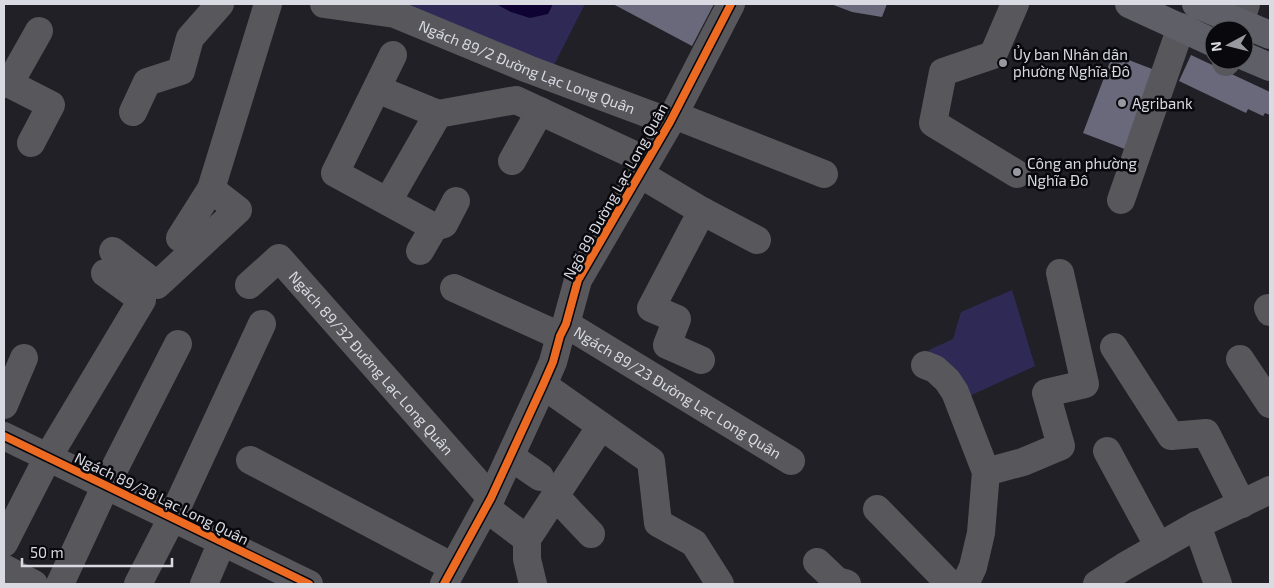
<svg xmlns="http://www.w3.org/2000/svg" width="1274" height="588" font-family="'Exo 2',sans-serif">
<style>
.green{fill:#2e2a55}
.water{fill:#0f0334}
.building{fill:#6a697c}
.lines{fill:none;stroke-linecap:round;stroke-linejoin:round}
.minor{stroke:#57575c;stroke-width:28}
.major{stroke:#5f5f68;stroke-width:28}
.cycleway-casing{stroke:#08080d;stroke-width:11}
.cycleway{stroke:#ed6a23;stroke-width:8}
.poi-dot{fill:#9899a0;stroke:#08080d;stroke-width:2}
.labels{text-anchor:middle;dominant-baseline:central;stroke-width:5;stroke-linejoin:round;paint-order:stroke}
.poi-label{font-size:15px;fill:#d9dae2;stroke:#08080d;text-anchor:start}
.street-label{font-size:15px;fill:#d9dae2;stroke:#08080d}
</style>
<rect width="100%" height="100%" fill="#202026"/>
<path class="green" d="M 406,4 L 585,4 L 552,69 Z
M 1012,290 L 1035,366 L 965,398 L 929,361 L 929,350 L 953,339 L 961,312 Z"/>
<path class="water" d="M 496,4 L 553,4 L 548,14 L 530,18 L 511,12 Z"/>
<path class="building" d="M 613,4 L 714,4 L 692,46 Z
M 831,4 L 887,4 L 882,17 L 852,12 Z
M 1113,54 L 1160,72 L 1130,151 L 1083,133 Z
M 1191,55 L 1270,92 L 1270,115 L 1265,113 L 1263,116 L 1248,109 L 1246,113 L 1179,81 Z"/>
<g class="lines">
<g class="minor">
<path id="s1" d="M 324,4 L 395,14 L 528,69 L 670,122"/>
<path d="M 1015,4 L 993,55 L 943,72 L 933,123 L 1017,174"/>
<path d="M 1240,23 L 1246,4"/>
<path d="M 393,55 L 335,173 L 434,227 L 420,251"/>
<path d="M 1226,62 L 1226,60"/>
<path d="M 4,81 L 51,105 L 31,143"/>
<path d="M 9,84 L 39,31"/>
<path d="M 377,89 L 438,114 L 516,100 L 647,161"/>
<path d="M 133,112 L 147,82 L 181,71 L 190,38 L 220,4"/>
<path d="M 674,115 L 824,174"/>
<path d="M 512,161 L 540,111"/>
<path d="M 640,174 L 702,211 L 757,240"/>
<path d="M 1121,200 L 1181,27"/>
<path d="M 388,201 L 438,114"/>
<path d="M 434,227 L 444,224 L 456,201"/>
<path d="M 180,238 L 211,189 L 268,4"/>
<path d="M 113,251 L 157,285 L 238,210 L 211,189"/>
<path id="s2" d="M 249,285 L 279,258 L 447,448 L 491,498"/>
<path d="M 454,288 L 560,336"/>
<path d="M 1268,308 L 1270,312"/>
<path id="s3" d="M 566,324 L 791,461"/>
<path d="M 1114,347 L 1171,436 L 1206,433 L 1242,504"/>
<path d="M 1240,359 L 1270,404"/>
<path d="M 701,360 L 667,345 L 677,319 L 651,308 L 702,211"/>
<path d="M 925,365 L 935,369 L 947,380 L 955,392 L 986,472 L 981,533 L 973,567 L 965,584"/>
<path d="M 543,385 L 651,461 L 658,523 L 694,543 L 720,584"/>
<path d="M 4,405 L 24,358"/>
<path d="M 4,436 L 309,584"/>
<path d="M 1107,451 L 1159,547"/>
<path d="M 511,457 L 540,477"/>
<path d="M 250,460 L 453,567"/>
<path d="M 986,472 L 1023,462 L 1061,446 L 1046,393 L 1085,384 L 1060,273"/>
<path d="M 555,496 L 591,534"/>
<path d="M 486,508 L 527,539 L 601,426"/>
<path d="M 877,509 L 950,584"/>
<path d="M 1197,525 L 1218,584"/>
<path d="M 527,539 L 527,559 L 533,584"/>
<path d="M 4,543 L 48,457 L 142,300 L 105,273"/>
<path d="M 817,562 L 837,581 L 845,583 L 847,584"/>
<path d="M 4,568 L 34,584"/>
<path d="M 60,584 L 106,485 L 178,344"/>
<path d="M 138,584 L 172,518 L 262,324"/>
<path d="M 204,584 L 222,542"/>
<path d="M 444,584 L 491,498 L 543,385 L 553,362 L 560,336 L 566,324 L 578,280 L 670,122 L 731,4"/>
<path d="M 1097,584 L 1125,566 L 1197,525 L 1270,490"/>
</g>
<path class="major" d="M 1129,4 L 1214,43
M 1196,4 L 1270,35
M 1244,56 L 1270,67"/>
<g class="cycleway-casing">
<path id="cycleway" d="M 4,436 L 309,584
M 444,584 L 491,498 L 543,385 L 553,362 L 560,336 L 566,324 L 578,280 L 670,122 L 731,4"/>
</g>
<use href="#cycleway" class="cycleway"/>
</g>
<g class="poi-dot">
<circle cx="1003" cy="63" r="5"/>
<circle cx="1122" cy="103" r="5"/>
<circle cx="1017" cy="172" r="5"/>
</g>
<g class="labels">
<g class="poi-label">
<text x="1013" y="54">Ủy ban Nhân dân<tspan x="1013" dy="17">phường Nghĩa Đô</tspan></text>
<text x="1132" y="103">Agribank</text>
<text x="1027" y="163">Công an phường<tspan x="1027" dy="17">Nghĩa Đô</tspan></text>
</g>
<g class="street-label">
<text stroke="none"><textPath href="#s1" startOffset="214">Ngách 89/2 Đường Lạc Long Quân</textPath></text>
<text transform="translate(615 191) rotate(-61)">Ngõ 89 Đường Lạc Long Quân</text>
<text stroke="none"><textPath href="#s2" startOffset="180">Ngách 89/32 Đường Lạc Long Quân</textPath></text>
<text stroke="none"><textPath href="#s3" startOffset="131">Ngách 89/23 Đường Lạc Long Quân</textPath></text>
<text transform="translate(162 498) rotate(26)">Ngách 89/38 Lạc Long Quân</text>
</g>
</g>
<rect width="1274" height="588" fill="none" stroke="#d9dae2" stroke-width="10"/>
<g transform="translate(1229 45) rotate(263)"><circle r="24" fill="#08080d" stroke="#5c5c62"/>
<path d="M0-4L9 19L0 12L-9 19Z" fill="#9899a0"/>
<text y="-8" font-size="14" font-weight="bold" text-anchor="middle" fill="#d9dae2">N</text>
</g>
<path d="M22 558v8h150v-8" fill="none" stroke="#d9dae2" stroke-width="2.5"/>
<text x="30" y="558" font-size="15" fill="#d9dae2" stroke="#08080d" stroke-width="4" paint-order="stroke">50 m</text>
</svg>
